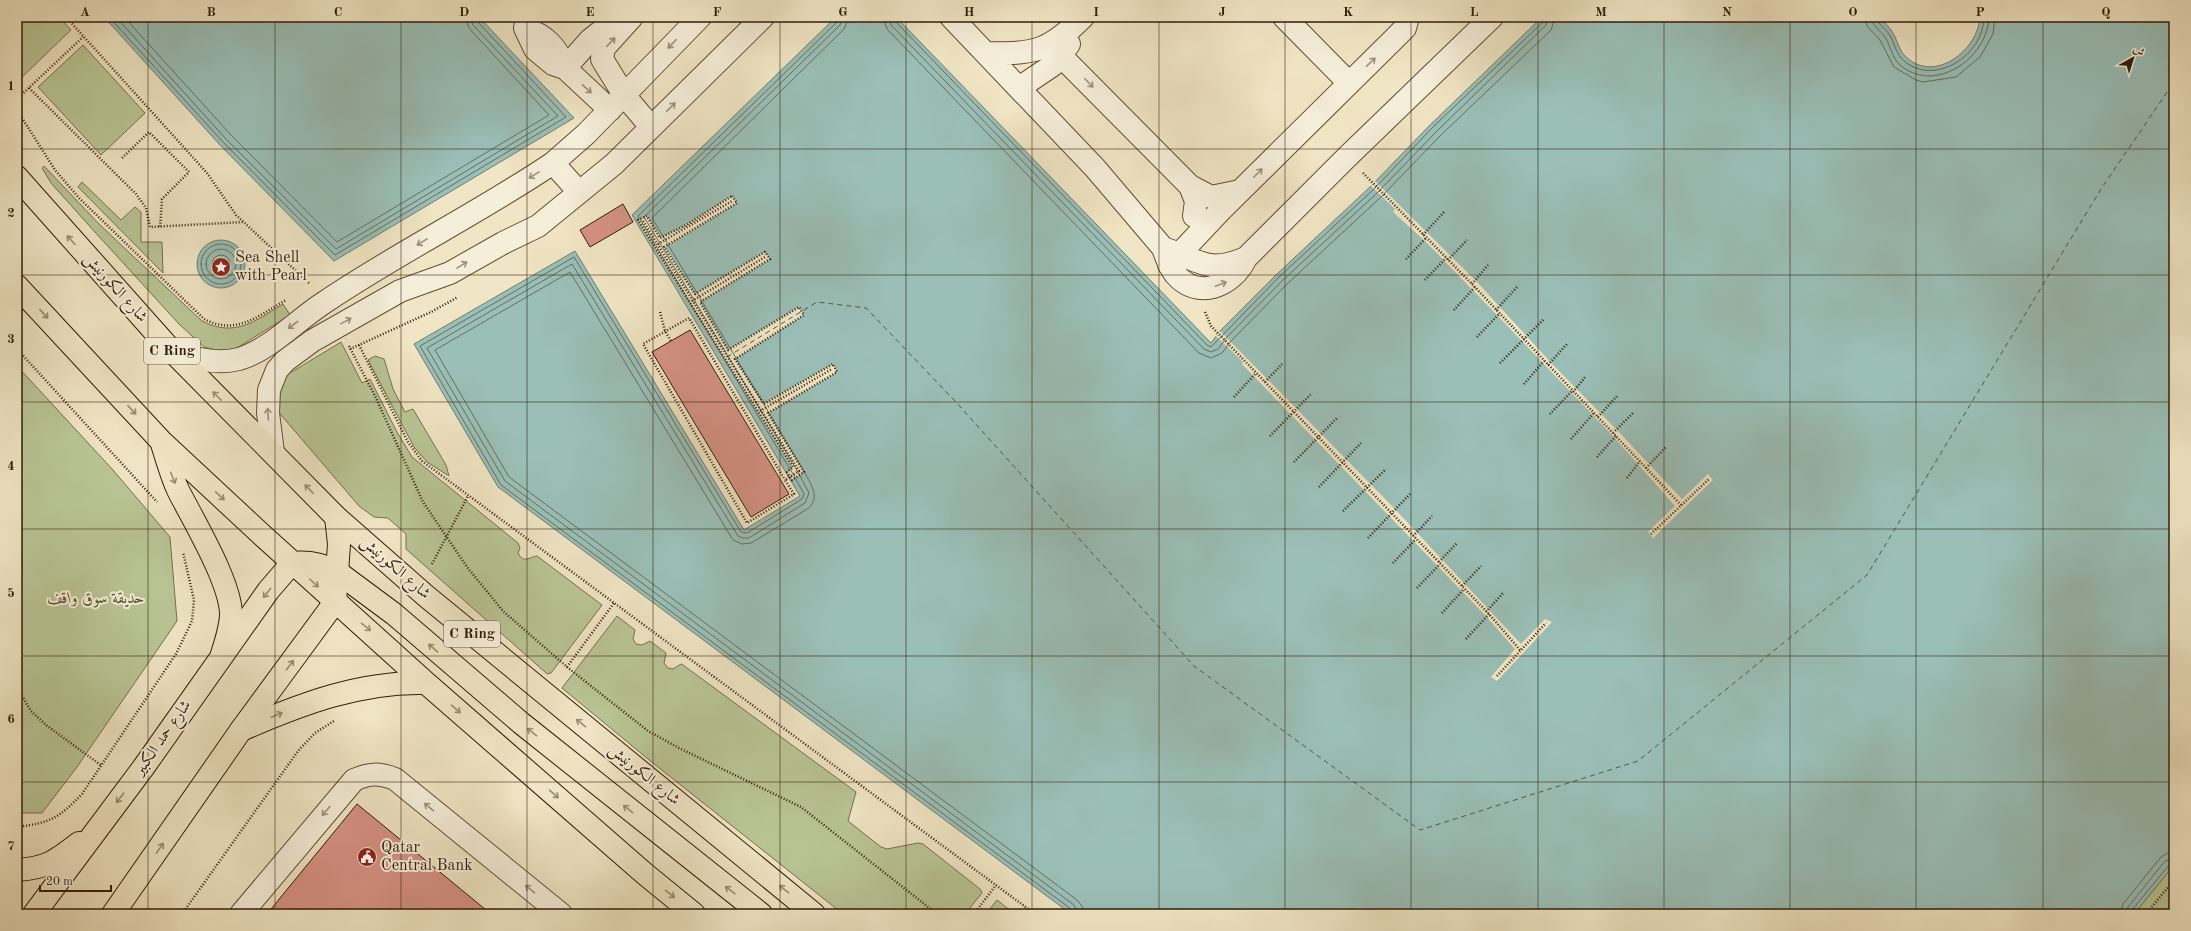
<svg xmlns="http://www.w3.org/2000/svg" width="2191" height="931" font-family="'Old Standard TT',Amiri,serif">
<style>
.green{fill:#b9c595;stroke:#76704e}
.water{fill:#9abfb7;stroke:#707e71}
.pier{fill:#f0e5c4}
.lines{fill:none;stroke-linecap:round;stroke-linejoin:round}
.shore{stroke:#666e60;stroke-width:1}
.ferry{stroke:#565545;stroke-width:1;stroke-dasharray:5 4;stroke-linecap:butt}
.building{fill:#d69284;stroke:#321c08}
.minor-casing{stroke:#624e37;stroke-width:24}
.major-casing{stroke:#321c08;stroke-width:24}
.highway-casing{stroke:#321c08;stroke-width:24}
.path{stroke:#321c08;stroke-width:2.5;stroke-dasharray:1 2;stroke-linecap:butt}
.minor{stroke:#f5eed9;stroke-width:22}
.major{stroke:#f0e5c4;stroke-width:22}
.highway{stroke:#f0e5c4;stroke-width:22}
.oneway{stroke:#9d907b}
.oneway2{stroke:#9a8b6f}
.grid{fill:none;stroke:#321c08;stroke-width:1;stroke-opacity:0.55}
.labels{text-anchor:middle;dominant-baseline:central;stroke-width:4;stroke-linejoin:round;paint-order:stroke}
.shield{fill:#f5eed9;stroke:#6c5b47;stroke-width:1}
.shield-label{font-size:15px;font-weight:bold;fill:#321c08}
.poi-label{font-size:16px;fill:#321c08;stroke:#f5eed9;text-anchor:start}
.street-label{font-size:16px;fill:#321c08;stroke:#f5eed9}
.park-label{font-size:16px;font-style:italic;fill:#5a4f32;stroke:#f5eed9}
.neatline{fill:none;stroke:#321c08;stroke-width:1.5}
.grid-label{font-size:13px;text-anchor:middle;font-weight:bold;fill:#321c08}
</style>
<rect width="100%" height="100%" fill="#f0e5c4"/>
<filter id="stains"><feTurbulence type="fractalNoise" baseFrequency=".005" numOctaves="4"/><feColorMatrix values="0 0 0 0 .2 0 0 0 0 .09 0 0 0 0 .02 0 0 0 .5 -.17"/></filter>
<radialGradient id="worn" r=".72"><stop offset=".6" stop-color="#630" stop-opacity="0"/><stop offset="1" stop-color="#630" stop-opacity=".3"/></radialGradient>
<path class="green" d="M 17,17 L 59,17 L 71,30 L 17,82 Z
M 83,45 L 145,113 L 101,155 L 38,87 Z
M 44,166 L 99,224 L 202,321 C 235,338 255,321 283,304 L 290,315 L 237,348 L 221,351 L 204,347 L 179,324 L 94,231 L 51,183 L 42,168 Z
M 82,182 L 121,220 L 135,207 L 141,212 L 141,242 L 162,242 L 163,273 L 78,187 Z
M 341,342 L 362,383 L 370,379 L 397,432 L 412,457 L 518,543 L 520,548 L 518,553 C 524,564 529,557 537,556 L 602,605 L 551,673 L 547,674 L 545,672 L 406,549 L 406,534 L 388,518 L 374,517 L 359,506 L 281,415 L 275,405 L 277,381 Z
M 375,356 L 384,359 L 393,389 L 405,412 L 413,409 L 446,465 L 449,476 L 427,462 L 414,447 L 368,360 Z
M 17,366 L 113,470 L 170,537 L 177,621 L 77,767 L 42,813 L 17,813 Z
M 617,616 L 635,630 L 633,639 L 636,644 L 642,645 L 650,641 L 666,653 L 664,663 L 668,668 L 673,669 L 681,664 L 683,665 L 856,792 L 848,821 L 881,847 L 887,849 L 918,843 L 923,844 L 980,889 L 982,893 L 965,914 L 843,914 L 648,759 L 562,688 Z
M 2174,865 L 2174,914 L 2134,914 Z
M 997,900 L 1015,914 L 986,914 Z"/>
<path class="water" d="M 104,17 L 479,17 L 574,118 L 334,261 L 220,145 Z
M 836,17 L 896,17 L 1211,343 L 1220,331 L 1277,274 L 1371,186 L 1429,126 L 1542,17 L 1879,17 C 1884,22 1890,27 1893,33 C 1897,40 1900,52 1906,57 C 1935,84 1978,50 1980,17 L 2174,17 L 2174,865 L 2134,914 L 1071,914 L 498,487 L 414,344 L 575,251 L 744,530 L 800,496 L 632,215 Z
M197 264a24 24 0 1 1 48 0a24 24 0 1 1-48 0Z"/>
<path class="pier" d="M 1375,181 L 1477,282 L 1553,365 L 1615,428 L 1682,499 L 1708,474 L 1713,480 L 1653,538 L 1648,532 L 1675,506 L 1613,436 L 1496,314 L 1426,242 L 1393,212 L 1395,209 L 1371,186 Z
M 732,196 L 737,203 L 665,247 L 695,294 L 765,252 L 770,259 L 700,302 L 728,350 L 799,307 L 804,315 L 735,359 L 763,404 L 833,364 L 837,372 L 768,413 L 804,472 L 792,480 L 787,472 L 793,467 L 638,220 L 647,216 L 661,238 L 688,224 Z
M 1220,331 L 1394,508 L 1521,644 L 1545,619 L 1552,622 L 1497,681 L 1491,677 L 1515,649 L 1485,615 L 1242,364 L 1243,362 L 1216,336 Z"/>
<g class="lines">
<path class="shore" d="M 109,17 L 223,142 L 335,255 L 566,117 L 477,21 L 476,17
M 116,17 L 226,139 L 336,249 L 558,116 L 473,25 L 471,17
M 124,17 L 231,135 L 337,242 L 549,115 L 469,28 L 465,17
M 838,17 L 837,22 L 638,216 L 793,474 L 804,494 L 802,499 L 747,533 L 741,532 L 574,257 L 420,346 L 501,485 L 1071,909 L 1073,914
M 843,17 L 840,25 L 644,217 L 798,472 L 809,493 L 805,503 L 749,538 L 743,538 L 738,536 L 572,264 L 427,348 L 505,481 L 1074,905 L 1078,914
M 849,17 L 844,29 L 652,218 L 805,473 C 811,485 820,496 809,508 L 751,543 L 742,544 L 733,540 L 570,272 L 435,350 L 509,477 L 1077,900 L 1082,906 L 1084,914
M 883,17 L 887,29 L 1199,353 L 1211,358 L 1222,353 L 1232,340 L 1287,284 L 1381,197 L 1440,136 L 1551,30 L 1555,17
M 889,17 L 891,25 L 1204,349 L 1211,352 L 1218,349 L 1227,337 L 1283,280 L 1377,193 L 1436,132 L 1546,25 L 1549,17
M 894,17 L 895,21 L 1207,345 L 1211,347 L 1279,277 L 1374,189 L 1432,128 L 1543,22 L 1544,17
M 1865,17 L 1867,26 L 1880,40 L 1894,67 L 1916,80 L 1923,82 L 1956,77 L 1980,57 L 1993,34 L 1995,17
M 1871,17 C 1872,26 1880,30 1885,37 C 1890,45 1892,57 1899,64 C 1934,96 1988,58 1989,17
M 1876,17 C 1877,24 1885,28 1889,34 C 1894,41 1896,55 1904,61 C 1935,87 1984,55 1984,17
M201 264a20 20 0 1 1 40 0a20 20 0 1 1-40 0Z
M206 264a15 15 0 1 1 30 0a15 15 0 1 1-30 0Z
M212 264a9 9 0 1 1 18 0a9 9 0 1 1-18 0Z
M 2120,914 L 2123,904 L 2161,857 L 2168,853 L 2174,852
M 2126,914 L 2128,907 L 2165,861 L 2174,858
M 2131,914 L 2132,910 L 2169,865 L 2174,863"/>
<path class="ferry" d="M 727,357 L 817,302 L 866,308 L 954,400 L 1194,666 L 1420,830 L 1638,761 L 1867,575 L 2101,189 L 2174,82"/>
</g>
<path class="building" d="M 623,204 L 633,222 L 590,247 L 580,230 Z
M 690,330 L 789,494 L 751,517 L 652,352 Z
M 357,804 L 491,914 L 267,914 Z"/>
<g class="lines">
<g class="minor-casing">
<path id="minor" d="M 528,17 L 525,28 L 535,49 L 553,64 L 565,68 L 610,110
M 632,17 L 604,48 L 602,59 L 624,95 L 651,127
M 951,17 L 1095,168 L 1163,248 C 1166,257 1169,266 1175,274 C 1198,301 1233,286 1246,258 L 1347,157 L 1492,17
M 1284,17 L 1349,83
M 525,28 C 546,36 557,47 565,68
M 986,53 C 1034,54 1048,52 1083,17
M 1061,56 L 1190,186 L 1211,197 L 1240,191
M 565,68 L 590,40 L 619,17
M 1019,88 L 1053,65 L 1069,44
M 553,163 L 579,192
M 1190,186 L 1196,201 L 1194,216
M 1166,249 C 1201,261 1207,274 1246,258
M 1169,265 L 1220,211 L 1392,41 L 1405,28 L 1408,17
M 171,350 C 193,359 216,365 239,359 C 270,350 298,319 325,302 C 399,252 479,213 553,163 L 586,134 L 700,17
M 273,452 L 268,413 L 269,390 L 277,370 L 285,361 L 312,341 L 400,291 L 450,273 L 503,243 L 538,226 L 614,164 L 763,17
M 241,914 L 354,780 C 369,773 379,773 395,779 L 561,914"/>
</g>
<g class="major-casing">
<path id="major" d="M 17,870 C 47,868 56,861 79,843
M 34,914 L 143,768 L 268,591 L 292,563
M 113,914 L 241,730 L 335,602 L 339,544 L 336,517"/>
</g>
<g class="highway-casing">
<path id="highway" d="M 17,177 L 171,350 L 336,517 L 426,596 L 814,914
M 17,286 L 161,441 L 262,535 L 426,683 L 645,874 L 694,914
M 162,444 C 167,459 171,475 178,490 C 193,520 232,584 231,616 C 230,629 226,642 222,654
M 292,563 C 309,561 322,564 336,571 L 394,614 L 521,723 L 761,914
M 241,730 C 301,704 361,681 426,683"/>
</g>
<path class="path" d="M 66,17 L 207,173 L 236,215 L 310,284
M 29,88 L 136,194 L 146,208 L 150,227 L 244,222
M 17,99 L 83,37
M 17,110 L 55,170 L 79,198 L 204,319 C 236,336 258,316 286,300
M 122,158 L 149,132 L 189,172 L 162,199 L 160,228
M 1363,173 L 1472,284 L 1681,505
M 732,196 L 737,203 L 664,247 L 695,294 L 765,252 L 770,259 L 700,302 L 728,350 L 799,307 L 804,315 L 735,359 L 764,404 L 833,364 L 837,372 L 768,413 L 804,472 L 792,480 L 787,472 L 793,467 L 638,220 L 647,216 L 660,238 L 688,224 Z
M 643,221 L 799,471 L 785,480 L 794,494 L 747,523 L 643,344 L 689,318 L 785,480
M 1423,235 L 1444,212
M 658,244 L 732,201
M 1406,259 L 1426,238
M 1448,260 L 1467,240
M 1425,280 L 1446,258
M 1472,284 L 1488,265
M 692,301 L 765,257
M 1454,310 L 1475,287
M 1496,310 L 1517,287
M 660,312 L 665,331 L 671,341
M 1205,312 L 1211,326 L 1489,614 L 1520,650
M 1477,337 L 1500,313
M 359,345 L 408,442 L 422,461 L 1035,914
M 349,346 L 376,398 L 423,502 L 467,567 L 503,611 L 567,667 L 648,731 L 679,748 L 801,807 L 937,914
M 17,349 L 157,502
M 350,349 L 431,312 L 458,297
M 1500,363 L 1544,319
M 1548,365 L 1567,344
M 1265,382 L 1282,364
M 1524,384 L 1544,361
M 1573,392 L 1586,376
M 1234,397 L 1256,373
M 760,411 L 832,369
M 1550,414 L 1572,391
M 1598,417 L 1617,396
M 1613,433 L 1634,412
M 1270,436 L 1312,393
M 1571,439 L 1594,413
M 1597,457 L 1616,436
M 1294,462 L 1337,418
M 1646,468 L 1666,447
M 1627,478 L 1640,461
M 1319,487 L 1361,443
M 1343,511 L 1386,469
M 1651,534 L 1709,479
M 1413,536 L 1432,516
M 17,537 C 23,555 23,572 17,590
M 1368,538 L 1410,494
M 1439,562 L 1457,543
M 1393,563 L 1416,539
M 432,564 L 468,496
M 1462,586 L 1481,566
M 1417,588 L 1440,564
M 1486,612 L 1504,592
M 1442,613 L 1464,589
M 1466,639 L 1489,614
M 567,667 L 614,603
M 1497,676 L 1546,623
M 17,688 L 31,711 L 46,725 L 102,766
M 17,827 C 50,823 59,818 82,794 L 176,654 L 192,621 L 194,600 L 183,552
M 182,914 L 298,751 L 315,733 L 334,721
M 974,914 L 996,885
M 2146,914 L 2174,880"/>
<use href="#minor" class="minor"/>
<use href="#major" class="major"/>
<use href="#highway" class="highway"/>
</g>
<defs><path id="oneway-shaft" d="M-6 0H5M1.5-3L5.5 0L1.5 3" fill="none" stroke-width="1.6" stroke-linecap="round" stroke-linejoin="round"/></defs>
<g class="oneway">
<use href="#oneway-shaft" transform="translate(611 42) rotate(-46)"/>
<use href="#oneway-shaft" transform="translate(672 44) rotate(134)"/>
<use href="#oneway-shaft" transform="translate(1371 62) rotate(-44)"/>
<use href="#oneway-shaft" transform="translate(1089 83) rotate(45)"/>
<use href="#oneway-shaft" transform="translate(587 89) rotate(43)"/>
<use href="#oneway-shaft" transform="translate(671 107) rotate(-45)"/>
<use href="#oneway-shaft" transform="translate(1258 173) rotate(-45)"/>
<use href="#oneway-shaft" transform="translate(534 175) rotate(148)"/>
<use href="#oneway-shaft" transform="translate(422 242) rotate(149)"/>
<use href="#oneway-shaft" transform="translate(462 265) rotate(-31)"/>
<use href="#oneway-shaft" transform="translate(1221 284) rotate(-21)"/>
<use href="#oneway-shaft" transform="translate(346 321) rotate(-29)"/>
<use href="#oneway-shaft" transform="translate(293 325) rotate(143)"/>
<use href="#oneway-shaft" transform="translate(268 414) rotate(-94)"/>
<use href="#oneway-shaft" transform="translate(429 807) rotate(-141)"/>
<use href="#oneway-shaft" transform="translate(326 811) rotate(130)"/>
<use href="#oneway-shaft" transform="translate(530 889) rotate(-141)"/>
</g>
<g class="oneway2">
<use href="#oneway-shaft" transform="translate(71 240) rotate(-132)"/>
<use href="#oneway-shaft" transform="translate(44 314) rotate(47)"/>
<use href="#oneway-shaft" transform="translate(217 396) rotate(-135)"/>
<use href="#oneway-shaft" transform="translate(132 410) rotate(47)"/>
<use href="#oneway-shaft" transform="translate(173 478) rotate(68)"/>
<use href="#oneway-shaft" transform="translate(309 489) rotate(-134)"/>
<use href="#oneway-shaft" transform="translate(220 496) rotate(43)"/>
<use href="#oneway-shaft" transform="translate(314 583) rotate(42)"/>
<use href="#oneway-shaft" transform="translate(267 593) rotate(128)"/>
<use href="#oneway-shaft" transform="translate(366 627) rotate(39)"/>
<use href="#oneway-shaft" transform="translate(433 648) rotate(-139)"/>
<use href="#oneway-shaft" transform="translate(290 665) rotate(-53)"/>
<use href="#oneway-shaft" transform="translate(456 709) rotate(41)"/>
<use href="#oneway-shaft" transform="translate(277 715) rotate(-23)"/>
<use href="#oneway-shaft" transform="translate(581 723) rotate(-141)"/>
<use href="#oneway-shaft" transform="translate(532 732) rotate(-141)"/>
<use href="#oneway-shaft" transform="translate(554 794) rotate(41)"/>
<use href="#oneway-shaft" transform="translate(120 798) rotate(127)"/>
<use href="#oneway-shaft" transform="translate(628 809) rotate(-142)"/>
<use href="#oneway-shaft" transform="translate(160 848) rotate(-55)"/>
<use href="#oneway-shaft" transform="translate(784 889) rotate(-141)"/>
<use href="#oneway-shaft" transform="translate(730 890) rotate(-142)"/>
<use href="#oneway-shaft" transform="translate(670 894) rotate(39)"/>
</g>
<path class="grid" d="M 148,17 L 148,914M 275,17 L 275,914M 401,17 L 401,914M 527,17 L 527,914M 653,17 L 653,914M 780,17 L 780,914M 906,17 L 906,914M 1032,17 L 1032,914M 1159,17 L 1159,914M 1285,17 L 1285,914M 1411,17 L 1411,914M 1538,17 L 1538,914M 1664,17 L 1664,914M 1790,17 L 1790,914M 1916,17 L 1916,914M 2043,17 L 2043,914M 17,149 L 2174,149M 17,275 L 2174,275M 17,402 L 2174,402M 17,529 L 2174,529M 17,656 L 2174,656M 17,782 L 2174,782"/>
<defs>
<g id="sight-disc" transform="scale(1)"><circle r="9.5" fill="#8f2418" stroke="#f5eed9"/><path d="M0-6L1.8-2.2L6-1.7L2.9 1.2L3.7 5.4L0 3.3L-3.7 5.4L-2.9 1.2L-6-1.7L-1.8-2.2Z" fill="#fff"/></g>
<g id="civic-disc" transform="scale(1)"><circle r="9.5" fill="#8f2418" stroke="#f5eed9"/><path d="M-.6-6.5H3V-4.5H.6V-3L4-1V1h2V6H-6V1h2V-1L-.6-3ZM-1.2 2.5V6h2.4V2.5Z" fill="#fff"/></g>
</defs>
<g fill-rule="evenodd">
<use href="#sight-disc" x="221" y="267"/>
<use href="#civic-disc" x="367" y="857"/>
</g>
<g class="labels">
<g class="shield">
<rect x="144" y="338" width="56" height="26" rx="3"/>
<rect x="444" y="621" width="56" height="26" rx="3"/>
</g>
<g class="shield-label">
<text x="172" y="351">C Ring</text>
<text x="472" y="634">C Ring</text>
</g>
<g class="poi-label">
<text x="235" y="258">Sea Shell<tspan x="235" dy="18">with Pearl</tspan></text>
<text x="381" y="848">Qatar<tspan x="381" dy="18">Central Bank</tspan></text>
</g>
<g class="street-label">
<text transform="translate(115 288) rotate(48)">شارع الكورنيش</text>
<text transform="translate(395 568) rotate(41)">شارع الكورنيش</text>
<text transform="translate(163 738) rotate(-55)">شارع حمد الكبير</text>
<text transform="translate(644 775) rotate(39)">شارع الكورنيش</text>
</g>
<g class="park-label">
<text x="96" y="599">حديقة سوق واقف</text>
</g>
</g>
<rect width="2191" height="931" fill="none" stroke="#f0e5c4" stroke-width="44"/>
<g transform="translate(2133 58) rotate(39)" stroke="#f5eed9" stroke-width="3" paint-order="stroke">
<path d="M0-3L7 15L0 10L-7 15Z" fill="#321c08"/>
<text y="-6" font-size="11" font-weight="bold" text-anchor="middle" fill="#321c08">ش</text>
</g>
<path d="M40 885v6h71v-6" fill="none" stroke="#321c08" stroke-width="2"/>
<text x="46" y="885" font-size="12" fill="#321c08" stroke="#f5eed9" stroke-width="3" paint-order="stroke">20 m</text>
<rect x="22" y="22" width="2147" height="887" class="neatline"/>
<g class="grid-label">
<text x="85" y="16">A</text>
<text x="211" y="16">B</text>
<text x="338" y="16">C</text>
<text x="464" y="16">D</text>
<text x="590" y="16">E</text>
<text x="717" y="16">F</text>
<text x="843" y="16">G</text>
<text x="969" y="16">H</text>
<text x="1096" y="16">I</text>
<text x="1222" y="16">J</text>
<text x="1348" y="16">K</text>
<text x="1474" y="16">L</text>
<text x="1601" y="16">M</text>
<text x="1727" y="16">N</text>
<text x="1853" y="16">O</text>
<text x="1980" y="16">P</text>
<text x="2106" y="16">Q</text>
<text x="11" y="90">1</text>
<text x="11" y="217">2</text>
<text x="11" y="343">3</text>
<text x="11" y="470">4</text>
<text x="11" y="597">5</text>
<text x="11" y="723">6</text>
<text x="11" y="850">7</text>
</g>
<rect width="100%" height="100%" filter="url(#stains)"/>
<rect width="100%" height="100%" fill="url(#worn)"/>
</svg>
